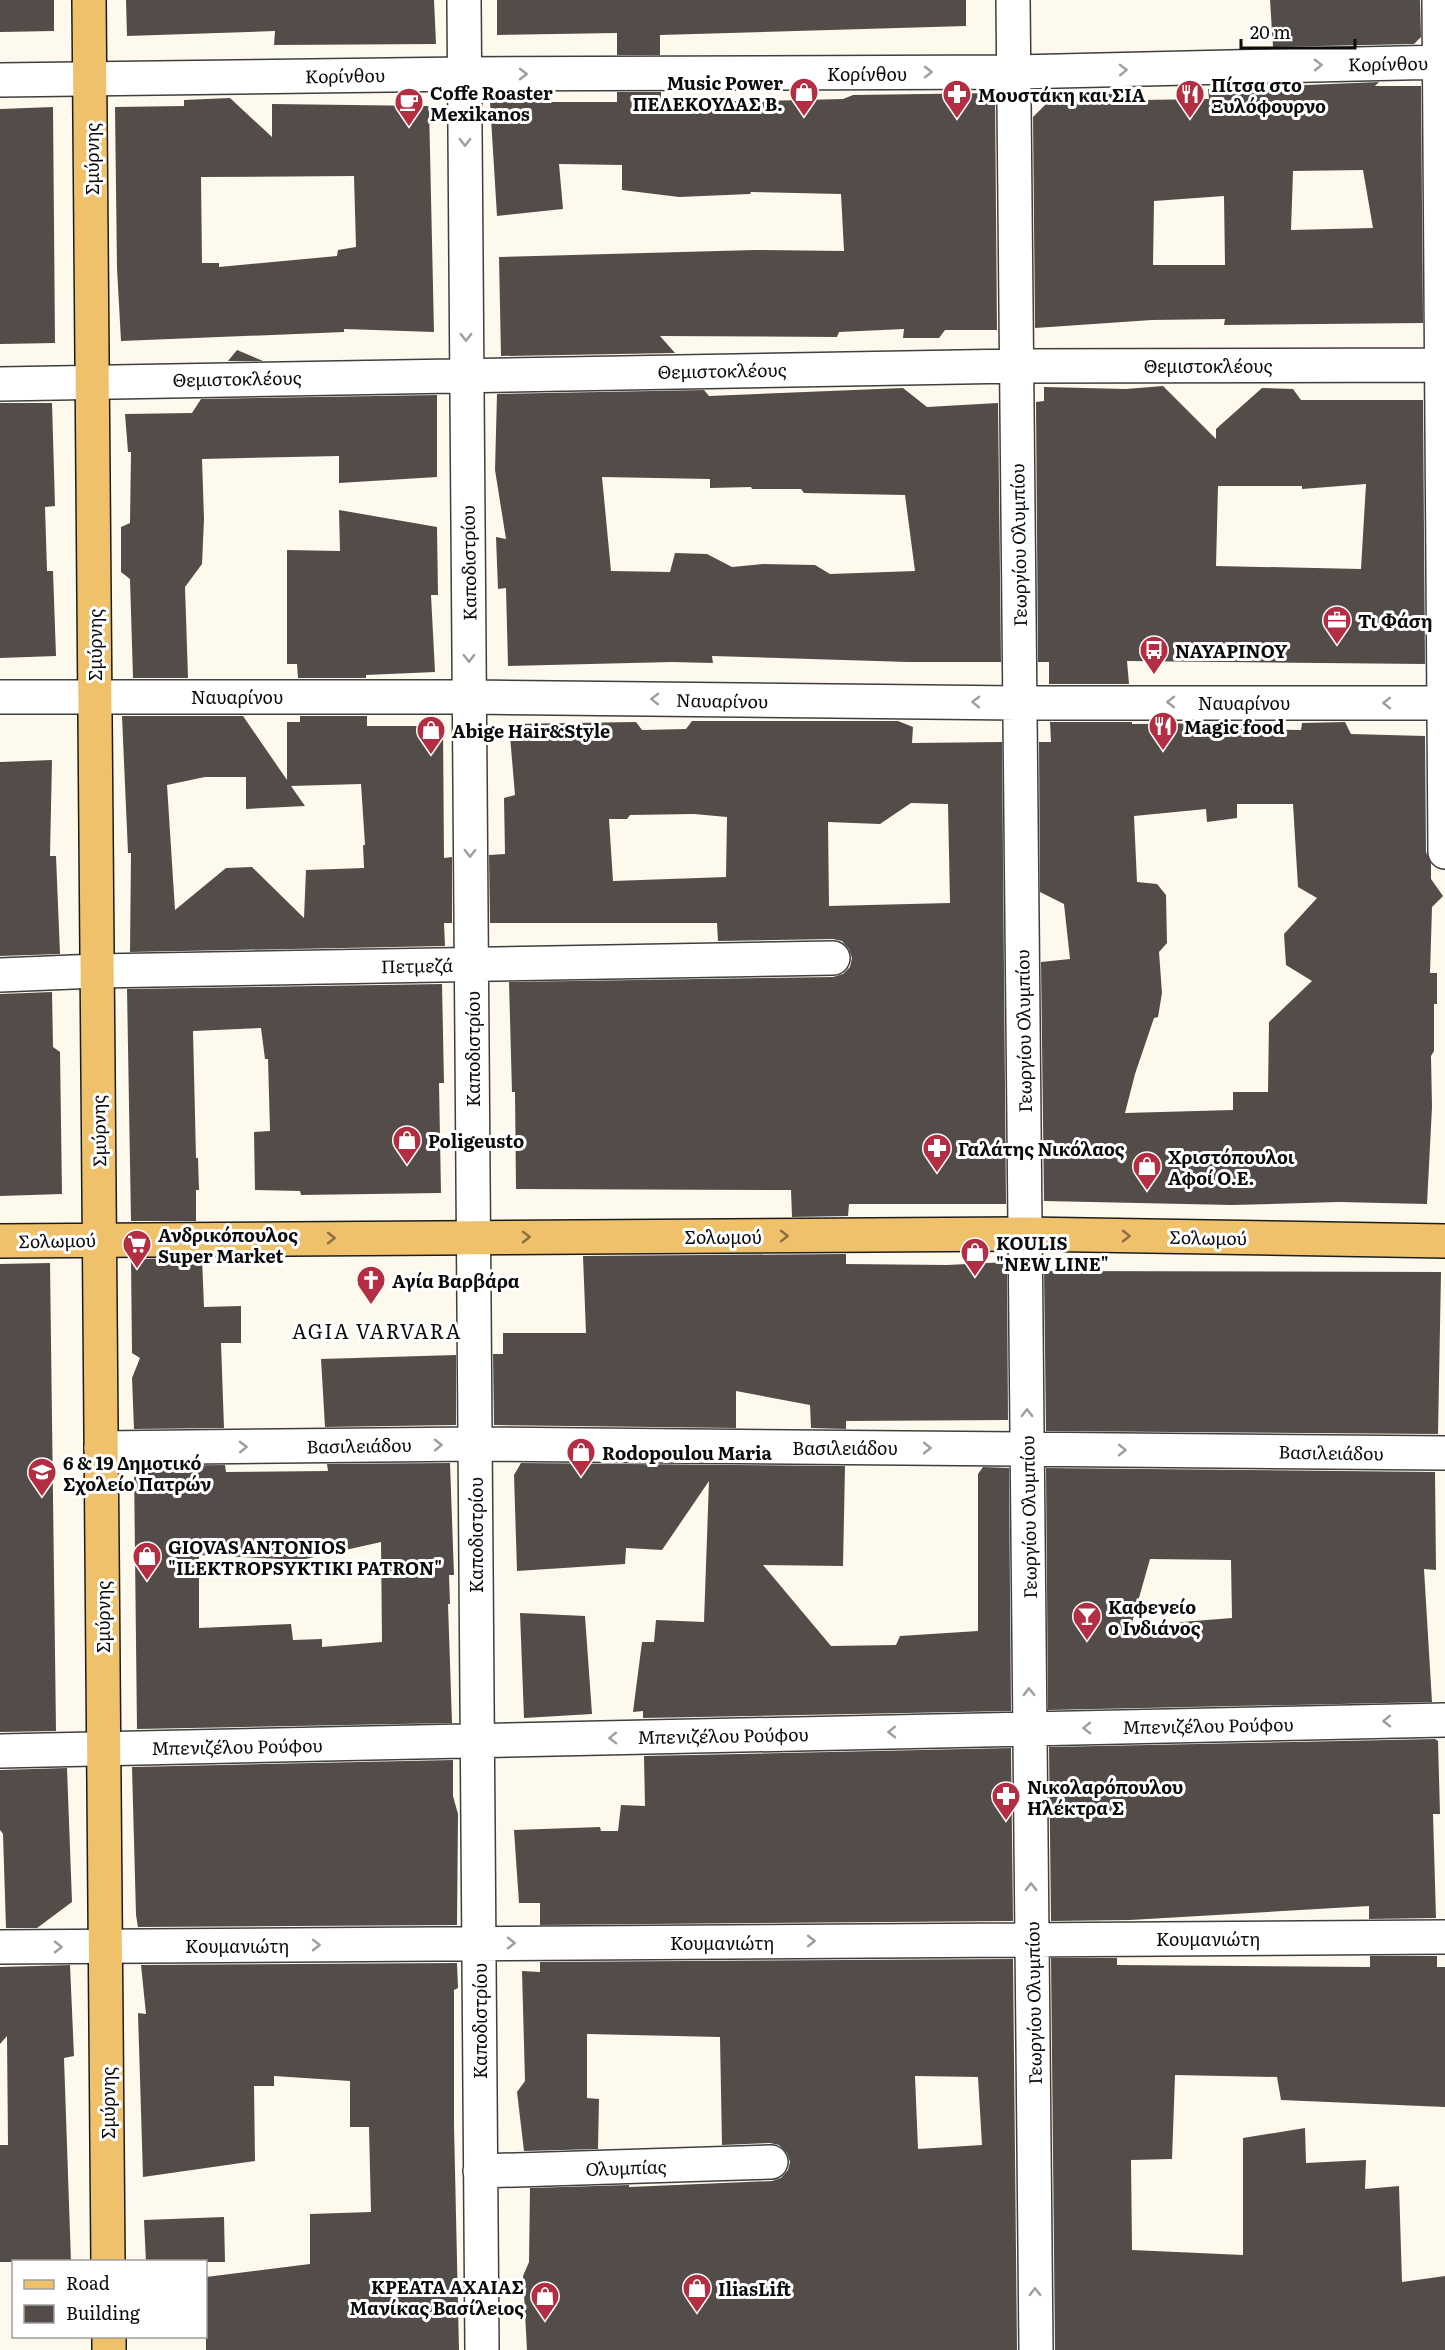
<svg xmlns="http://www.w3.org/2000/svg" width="1445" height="2350" font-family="Literata,serif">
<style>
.building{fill:#544c49;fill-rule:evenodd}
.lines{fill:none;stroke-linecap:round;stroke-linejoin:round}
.minor-casing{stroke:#3f3f3f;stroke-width:36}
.major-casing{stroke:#1d1d1d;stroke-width:36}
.minor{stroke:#fff;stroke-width:33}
.major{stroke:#efc16b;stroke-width:33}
.oneway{stroke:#9e9e9e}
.oneway2{stroke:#897040}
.labels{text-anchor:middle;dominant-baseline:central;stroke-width:6;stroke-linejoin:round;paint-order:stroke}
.street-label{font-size:18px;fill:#0c0c0c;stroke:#fff}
.poi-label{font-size:18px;font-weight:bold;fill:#0c0c0c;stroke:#fff;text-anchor:start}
.neighbourhood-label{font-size:20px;letter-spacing:1.5px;fill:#0c0c0c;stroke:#fff}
</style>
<rect width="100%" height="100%" fill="#fef9ed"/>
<path class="building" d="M 0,0 L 54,0 L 54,31 L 0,32 Z
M 126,0 L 434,0 L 436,44 L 274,45 L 275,31 L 127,36 Z
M 497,0 L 966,0 L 966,26 L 660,35 L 660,55 L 617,55 L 617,33 L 497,35 Z
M 1270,0 L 1420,0 L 1421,37 L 1414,44 L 1273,47 Z
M 1379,82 L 1375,86 L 1421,86 L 1423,323 L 1224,325 L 1225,319 L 1152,320 L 1035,328 L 1033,117 L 1054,96 L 1133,93 L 1141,100 L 1209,99 L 1208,89 ZM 1363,170 L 1373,228 L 1291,230 L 1293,171 ZM 1224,196 L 1225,265 L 1153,265 L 1154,201 Z
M 617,92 L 661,92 L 661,101 L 759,101 L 843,99 L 853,95 L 995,93 L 997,330 L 945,330 L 939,338 L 903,338 L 904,329 L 839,332 L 837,337 L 660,336 L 675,353 L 501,356 L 499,257 L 755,250 L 844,251 L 841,194 L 751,192 L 750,194 L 679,197 L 622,190 L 622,165 L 559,164 L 563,209 L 497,216 L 490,102 L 617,102 Z
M 230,98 L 272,137 L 272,104 L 429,106 L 434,332 L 344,329 L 344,332 L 121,341 L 117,268 L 115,107 L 184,106 L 184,100 ZM 354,176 L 356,247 L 338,250 L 337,256 L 219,267 L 219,263 L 202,263 L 201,177 Z
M 53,107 L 55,343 L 0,344 L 0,109 Z
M 237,350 L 263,361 L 228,361 Z
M 1163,386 L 1216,439 L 1216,429 L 1262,388 L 1293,389 L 1301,400 L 1423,400 L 1425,664 L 1127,661 L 1129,684 L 1049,684 L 1049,662 L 1038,662 L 1036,402 L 1044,401 L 1044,387 L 1126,389 ZM 1366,484 L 1361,569 L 1216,566 L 1218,486 L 1302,486 L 1302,489 Z
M 903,388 L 927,407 L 998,403 L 1001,662 L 908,662 L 712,656 L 713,663 L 672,662 L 508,666 L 506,588 L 498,589 L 496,537 L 506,539 L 495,470 L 497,394 L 704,390 L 709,396 ZM 602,477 L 710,479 L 710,488 L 751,487 L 752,489 L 801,489 L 804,493 L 905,495 L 915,571 L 830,574 L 815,565 L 763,564 L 732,567 L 707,554 L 675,553 L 670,572 L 611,571 Z
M 437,395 L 437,477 L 339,483 L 339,456 L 202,459 L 204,519 L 202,564 L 185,587 L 188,678 L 133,678 L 130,579 L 121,572 L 121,527 L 130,523 L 131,452 L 128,452 L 125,414 L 192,413 L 201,399 Z
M 0,403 L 52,403 L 55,506 L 45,507 L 47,571 L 53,571 L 56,656 L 0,658 Z
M 339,510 L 437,527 L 438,595 L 431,595 L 435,672 L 366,675 L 366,678 L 298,678 L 297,664 L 287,664 L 287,550 L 340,551 Z
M 122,716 L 243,716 L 287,780 L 287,722 L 300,722 L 300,716 L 367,716 L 367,726 L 443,726 L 444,858 L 452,857 L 452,923 L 444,923 L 445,946 L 130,952 L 131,853 L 128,853 ZM 205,777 L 246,777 L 246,809 L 305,806 L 291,786 L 361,784 L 365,845 L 363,845 L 364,868 L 306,870 L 304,918 L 252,867 L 226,868 L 175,910 L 167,785 Z
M 692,721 L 898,721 L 913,727 L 912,743 L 1002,742 L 1006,1204 L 849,1204 L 848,1216 L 792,1217 L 791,1190 L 516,1189 L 515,1092 L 512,1092 L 509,982 L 833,977 L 843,974 L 850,967 L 852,958 L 849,949 L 842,941 L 833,939 L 718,941 L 717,923 L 490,923 L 489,855 L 505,854 L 504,798 L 515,795 L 509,724 L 636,722 L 642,730 L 686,729 ZM 911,803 L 948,804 L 950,903 L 829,906 L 828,822 L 880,824 ZM 694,814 L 727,817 L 726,877 L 613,881 L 609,819 L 627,819 L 630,815 Z
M 1050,722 L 1132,722 L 1132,724 L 1236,723 L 1245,729 L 1301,730 L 1302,723 L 1345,722 L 1351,734 L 1425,736 L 1426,852 L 1431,863 L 1431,879 L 1443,896 L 1432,907 L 1430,973 L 1437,973 L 1437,1004 L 1434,1004 L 1434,1051 L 1431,1056 L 1432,1107 L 1427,1204 L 1339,1202 L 1232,1205 L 1044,1201 L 1041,962 L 1070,959 L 1064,904 L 1040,892 L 1039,742 L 1051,742 ZM 1237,804 L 1293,804 L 1298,887 L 1317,898 L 1284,934 L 1286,965 L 1312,981 L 1269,1022 L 1268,1092 L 1233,1092 L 1233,1110 L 1125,1113 L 1135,1074 L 1154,1018 L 1158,1017 L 1162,993 L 1159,952 L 1167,943 L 1166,895 L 1157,884 L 1137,882 L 1134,816 L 1206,809 L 1207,822 L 1237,818 Z
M 52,760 L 50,856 L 56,856 L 60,954 L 0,956 L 0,762 Z
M 442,984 L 444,1083 L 439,1083 L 441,1193 L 301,1195 L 300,1191 L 255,1190 L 254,1132 L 270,1131 L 268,1059 L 265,1059 L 261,1028 L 193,1031 L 196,1158 L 198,1158 L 199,1190 L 196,1190 L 196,1221 L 131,1221 L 127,989 Z
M 52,992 L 53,1047 L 60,1052 L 62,1194 L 0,1196 L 0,994 Z
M 846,1254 L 846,1264 L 947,1265 L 1007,1262 L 1008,1420 L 846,1421 L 846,1429 L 811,1428 L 810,1405 L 736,1391 L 736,1428 L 494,1425 L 493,1354 L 503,1354 L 503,1333 L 586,1333 L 583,1256 Z
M 202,1258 L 204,1307 L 241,1306 L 241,1343 L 221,1343 L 224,1428 L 134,1429 L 132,1378 L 140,1358 L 132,1353 L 131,1259 Z
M 50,1263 L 56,1731 L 0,1732 L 0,1264 Z
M 1044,1271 L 1441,1272 L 1438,1434 L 1046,1431 Z
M 456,1355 L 456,1425 L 325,1427 L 321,1359 Z
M 450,1463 L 454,1575 L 449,1575 L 450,1604 L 448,1604 L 452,1723 L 137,1729 L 134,1466 L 225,1465 L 226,1472 L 328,1471 L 327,1464 ZM 381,1542 L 382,1642 L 322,1647 L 322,1639 L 293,1640 L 291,1624 L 199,1628 L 199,1555 L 301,1560 Z
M 521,1463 L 845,1466 L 843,1566 L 763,1565 L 831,1646 L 896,1645 L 900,1636 L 978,1631 L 978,1474 L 983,1467 L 1009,1468 L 1011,1711 L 643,1718 L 643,1711 L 633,1712 L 642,1642 L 654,1642 L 656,1620 L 704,1622 L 709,1481 L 662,1550 L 626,1548 L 625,1564 L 517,1571 L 514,1475 Z
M 1046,1468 L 1435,1472 L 1436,1570 L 1424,1569 L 1432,1702 L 1048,1710 ZM 1150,1559 L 1231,1560 L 1232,1618 L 1131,1626 Z
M 520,1613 L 585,1616 L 592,1714 L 524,1718 Z
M 1435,1739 L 1438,1741 L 1440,1814 L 1433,1814 L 1436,1918 L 1369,1919 L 1369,1906 L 1130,1920 L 1051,1921 L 1049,1747 Z
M 1011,1748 L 1013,1921 L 540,1925 L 540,1903 L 519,1903 L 514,1830 L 600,1827 L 601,1831 L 618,1831 L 621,1805 L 645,1806 L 644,1756 Z
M 453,1760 L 453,1796 L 458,1814 L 457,1925 L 138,1927 L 136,1915 L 132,1767 Z
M 67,1768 L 72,1902 L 37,1928 L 6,1928 L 3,1834 L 0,1830 L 0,1770 Z
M 1370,1956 L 1437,1956 L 1437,1967 L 1445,1967 L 1445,2107 L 1281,2100 L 1277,2077 L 1175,2075 L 1172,2159 L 1131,2160 L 1132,2250 L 1243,2255 L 1243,2138 L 1305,2128 L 1306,2163 L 1366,2160 L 1365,2189 L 1399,2186 L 1402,2282 L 1445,2276 L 1445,2350 L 1055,2350 L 1051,1958 L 1117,1958 L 1117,1965 L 1370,1967 Z
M 1013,1959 L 1017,2350 L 527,2350 L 523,2276 L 529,2262 L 530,2188 L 629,2185 L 629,2187 L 772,2181 L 781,2178 L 788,2170 L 790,2162 L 787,2153 L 779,2145 L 770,2143 L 722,2145 L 720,2037 L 587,2034 L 587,2098 L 599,2099 L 598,2149 L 524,2151 L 517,2092 L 525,2081 L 522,1971 L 540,1972 L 540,1962 ZM 915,2076 L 978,2077 L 982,2145 L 918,2149 Z
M 457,1963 L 458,1988 L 454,1990 L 454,2125 L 459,2350 L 206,2350 L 206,2277 L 310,2264 L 310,2214 L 371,2212 L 369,2127 L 350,2127 L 350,2081 L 274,2076 L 274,2086 L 254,2086 L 255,2161 L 143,2177 L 138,2013 L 146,2014 L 141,1965 Z
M 70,1965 L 74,2056 L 64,2058 L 71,2262 L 0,2262 L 0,2145 L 8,2145 L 7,2036 L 0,2044 L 0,1967 Z
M 224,2217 L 225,2262 L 146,2262 L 144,2220 Z"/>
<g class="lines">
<g class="minor-casing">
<path id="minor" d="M 464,0 L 482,2350
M 1013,0 L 1036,2350
M 1439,0 L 1445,852
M 0,80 L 465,74 L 1014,72 L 1445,62
M 0,384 L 1017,366 L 1445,365
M 0,697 L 470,697 L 1020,703 L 1445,703
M 0,975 L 97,971 L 833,958
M 101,1448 L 475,1444 L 1445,1453
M 0,1751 L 1445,1720
M 0,1947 L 1445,1937
M 480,2171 L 771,2162"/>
</g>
<g class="major-casing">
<path id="major" d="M 89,0 L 108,2262
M 0,1241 L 1025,1234 L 1445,1241
M 109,2336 L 109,2350"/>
</g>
<use href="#minor" class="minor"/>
<use href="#major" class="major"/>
</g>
<defs><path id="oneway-chevron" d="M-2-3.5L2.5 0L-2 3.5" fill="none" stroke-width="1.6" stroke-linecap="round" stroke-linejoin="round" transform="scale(1.5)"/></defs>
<g class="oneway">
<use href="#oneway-chevron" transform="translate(1318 65) rotate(-1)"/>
<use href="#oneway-chevron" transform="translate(1123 70) rotate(-1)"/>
<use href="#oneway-chevron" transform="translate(928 72)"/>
<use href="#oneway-chevron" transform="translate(523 74)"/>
<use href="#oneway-chevron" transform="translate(465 142) rotate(90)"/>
<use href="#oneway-chevron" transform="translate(466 337) rotate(90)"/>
<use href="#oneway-chevron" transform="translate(469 658) rotate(89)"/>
<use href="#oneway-chevron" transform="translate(655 699) rotate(-179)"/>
<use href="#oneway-chevron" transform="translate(976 702) rotate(-179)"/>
<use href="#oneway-chevron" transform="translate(1171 702) rotate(-180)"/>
<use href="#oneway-chevron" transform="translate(1387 703) rotate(-180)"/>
<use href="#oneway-chevron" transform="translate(470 853) rotate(90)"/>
<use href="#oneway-chevron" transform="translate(1027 1413) rotate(-90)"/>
<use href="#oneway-chevron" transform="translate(438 1445) rotate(-1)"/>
<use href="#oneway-chevron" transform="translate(243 1447) rotate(-1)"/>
<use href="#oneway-chevron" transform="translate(927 1448)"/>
<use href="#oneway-chevron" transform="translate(1122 1450) rotate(1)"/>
<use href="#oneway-chevron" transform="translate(1029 1692) rotate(-91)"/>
<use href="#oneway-chevron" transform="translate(1387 1721) rotate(179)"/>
<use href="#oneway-chevron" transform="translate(1087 1728) rotate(179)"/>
<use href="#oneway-chevron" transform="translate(892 1732) rotate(179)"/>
<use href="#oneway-chevron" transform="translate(613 1738) rotate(179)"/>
<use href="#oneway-chevron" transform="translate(1031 1887) rotate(-91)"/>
<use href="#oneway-chevron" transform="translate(811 1941)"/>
<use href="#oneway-chevron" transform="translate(511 1943)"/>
<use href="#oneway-chevron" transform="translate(316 1945)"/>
<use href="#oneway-chevron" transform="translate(58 1947)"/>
<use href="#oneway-chevron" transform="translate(1035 2292) rotate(-91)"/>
</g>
<g class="oneway2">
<use href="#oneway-chevron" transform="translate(784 1236)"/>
<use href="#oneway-chevron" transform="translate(1126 1236) rotate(1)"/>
<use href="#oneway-chevron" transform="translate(526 1237)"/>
<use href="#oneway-chevron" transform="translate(331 1238)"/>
</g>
<defs>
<g id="shop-pin" transform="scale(1.5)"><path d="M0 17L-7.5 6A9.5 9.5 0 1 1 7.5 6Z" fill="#b32e42" stroke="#fff"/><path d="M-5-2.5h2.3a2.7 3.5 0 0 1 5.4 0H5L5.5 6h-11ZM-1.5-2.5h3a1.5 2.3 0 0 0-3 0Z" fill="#fff"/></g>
<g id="pharmacy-pin" transform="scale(1.5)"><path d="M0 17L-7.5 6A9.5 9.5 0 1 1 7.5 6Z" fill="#b32e42" stroke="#fff"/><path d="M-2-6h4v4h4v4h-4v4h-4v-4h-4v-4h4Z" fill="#fff"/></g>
<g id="restaurant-pin" transform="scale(1.5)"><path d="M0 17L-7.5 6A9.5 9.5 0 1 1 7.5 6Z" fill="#b32e42" stroke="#fff"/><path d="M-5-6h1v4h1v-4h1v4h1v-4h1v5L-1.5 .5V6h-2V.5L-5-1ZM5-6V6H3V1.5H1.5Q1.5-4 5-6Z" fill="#fff"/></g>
<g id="cafe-pin" transform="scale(1.5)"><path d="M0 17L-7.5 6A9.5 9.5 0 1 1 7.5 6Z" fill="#b32e42" stroke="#fff"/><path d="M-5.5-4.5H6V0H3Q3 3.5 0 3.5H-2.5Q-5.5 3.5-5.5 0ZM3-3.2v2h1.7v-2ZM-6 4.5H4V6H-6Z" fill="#fff"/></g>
<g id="office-pin" transform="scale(1.5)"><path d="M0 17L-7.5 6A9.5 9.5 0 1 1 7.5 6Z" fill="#b32e42" stroke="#fff"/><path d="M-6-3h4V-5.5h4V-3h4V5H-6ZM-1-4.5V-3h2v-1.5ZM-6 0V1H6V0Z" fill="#fff"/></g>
<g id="bus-pin" transform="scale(1.5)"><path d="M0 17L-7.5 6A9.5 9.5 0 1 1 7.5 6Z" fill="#b32e42" stroke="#fff"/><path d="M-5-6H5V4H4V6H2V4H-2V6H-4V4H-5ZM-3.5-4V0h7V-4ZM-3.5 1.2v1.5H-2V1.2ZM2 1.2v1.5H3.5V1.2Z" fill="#fff"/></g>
<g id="supermarket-pin" transform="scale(1.5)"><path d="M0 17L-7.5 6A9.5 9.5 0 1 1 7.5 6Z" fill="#b32e42" stroke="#fff"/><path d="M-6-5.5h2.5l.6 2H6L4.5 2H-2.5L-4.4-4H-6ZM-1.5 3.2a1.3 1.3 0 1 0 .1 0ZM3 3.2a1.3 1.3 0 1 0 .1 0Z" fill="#fff"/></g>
<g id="church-pin" transform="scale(1.5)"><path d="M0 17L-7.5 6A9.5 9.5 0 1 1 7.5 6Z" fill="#b32e42" stroke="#fff"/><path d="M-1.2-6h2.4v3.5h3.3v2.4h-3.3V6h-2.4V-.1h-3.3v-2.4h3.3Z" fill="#fff"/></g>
<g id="school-pin" transform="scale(1.5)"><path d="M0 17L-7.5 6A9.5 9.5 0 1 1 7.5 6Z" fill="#b32e42" stroke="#fff"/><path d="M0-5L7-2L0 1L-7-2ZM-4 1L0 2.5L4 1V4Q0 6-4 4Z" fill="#fff"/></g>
<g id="bar-pin" transform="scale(1.5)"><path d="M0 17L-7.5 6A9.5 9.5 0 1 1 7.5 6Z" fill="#b32e42" stroke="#fff"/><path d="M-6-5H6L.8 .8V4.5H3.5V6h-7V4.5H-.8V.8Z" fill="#fff"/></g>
</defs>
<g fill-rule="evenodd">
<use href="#shop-pin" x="804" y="92"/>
<use href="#pharmacy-pin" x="957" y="94"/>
<use href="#restaurant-pin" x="1190" y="94"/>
<use href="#cafe-pin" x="409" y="102"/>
<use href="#office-pin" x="1337" y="620"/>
<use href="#bus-pin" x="1154" y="650"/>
<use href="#restaurant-pin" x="1163" y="726"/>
<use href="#shop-pin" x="431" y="730"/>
<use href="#shop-pin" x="407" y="1140"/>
<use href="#pharmacy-pin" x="937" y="1148"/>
<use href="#shop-pin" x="1147" y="1166"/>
<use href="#supermarket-pin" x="137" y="1244"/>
<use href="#shop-pin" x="975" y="1252"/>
<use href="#church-pin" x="371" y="1280"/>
<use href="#shop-pin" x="581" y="1452"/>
<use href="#school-pin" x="42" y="1472"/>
<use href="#shop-pin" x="147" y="1556"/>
<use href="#bar-pin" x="1087" y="1616"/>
<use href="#pharmacy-pin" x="1006" y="1796"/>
<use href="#shop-pin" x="697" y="2288"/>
<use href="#shop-pin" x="545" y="2296"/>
</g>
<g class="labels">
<g class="street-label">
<text transform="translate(1388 63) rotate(-1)">Κορίνθου</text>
<text x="867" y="73">Κορίνθου</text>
<text transform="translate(345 75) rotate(-1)">Κορίνθου</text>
<text transform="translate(91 159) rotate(-90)">Σμύρνης</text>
<text x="1208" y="365">Θεμιστοκλέους</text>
<text transform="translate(722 370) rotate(-1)">Θεμιστοκλέους</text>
<text transform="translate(237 378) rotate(-1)">Θεμιστοκλέους</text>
<text transform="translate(1018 545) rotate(-91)">Γεωργίου Ολυμπίου</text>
<text transform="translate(468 563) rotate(-91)">Καποδιστρίου</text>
<text transform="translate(94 645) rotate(-90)">Σμύρνης</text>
<text x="237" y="696">Ναυαρίνου</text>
<text transform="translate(722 700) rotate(1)">Ναυαρίνου</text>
<text x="1244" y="702">Ναυαρίνου</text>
<text transform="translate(417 965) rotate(-1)">Πετμεζά</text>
<text transform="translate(1023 1031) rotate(-91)">Γεωργίου Ολυμπίου</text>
<text transform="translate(472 1049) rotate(-90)">Καποδιστρίου</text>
<text transform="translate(98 1131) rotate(-91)">Σμύρνης</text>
<text x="723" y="1236">Σολωμού</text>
<text transform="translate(1208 1237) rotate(1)">Σολωμού</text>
<text transform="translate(57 1240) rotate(-1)">Σολωμού</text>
<text transform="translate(359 1445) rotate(-1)">Βασιλειάδου</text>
<text x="845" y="1447">Βασιλειάδου</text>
<text transform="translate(1331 1452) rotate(1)">Βασιλειάδου</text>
<text transform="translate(1028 1517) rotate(-91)">Γεωργίου Ολυμπίου</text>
<text transform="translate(475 1535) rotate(-90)">Καποδιστρίου</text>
<text transform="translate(102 1617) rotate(-90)">Σμύρνης</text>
<text transform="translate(1208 1725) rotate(-1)">Μπενιζέλου Ρούφου</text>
<text transform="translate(723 1735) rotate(-1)">Μπενιζέλου Ρούφου</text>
<text transform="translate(237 1746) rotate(-1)">Μπενιζέλου Ρούφου</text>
<text x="1208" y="1938">Κουμανιώτη</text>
<text x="722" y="1942">Κουμανιώτη</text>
<text x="237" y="1945">Κουμανιώτη</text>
<text transform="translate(1033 2003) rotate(-91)">Γεωργίου Ολυμπίου</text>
<text transform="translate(479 2021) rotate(-90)">Καποδιστρίου</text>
<text transform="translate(107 2103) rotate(-90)">Σμύρνης</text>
<text transform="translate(626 2167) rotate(-2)">Ολυμπίας</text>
</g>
<g class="poi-label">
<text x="783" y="82" text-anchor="end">Music Power<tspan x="783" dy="21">ΠΕΛΕΚΟΥΔΑΣ Β.</tspan></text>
<text x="1211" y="84">Πίτσα στο<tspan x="1211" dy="21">Ξυλόφουρνο</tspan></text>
<text x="430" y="92">Coffe Roaster<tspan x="430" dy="21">Mexikanos</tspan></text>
<text x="978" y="94">Μουστάκη και ΣΙΑ</text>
<text x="1358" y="620">Τι Φάση</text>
<text x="1175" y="650">ΝΑΥΑΡΙΝΟΥ</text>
<text x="1184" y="726">Magic food</text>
<text x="452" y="730">Abige Hair&amp;Style</text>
<text x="428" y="1140">Poligeusto</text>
<text x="958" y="1148">Γαλάτης Νικόλαος</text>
<text x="1168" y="1156">Χριστόπουλοι<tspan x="1168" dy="21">Αφοί Ο.Ε.</tspan></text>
<text x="158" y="1234">Ανδρικόπουλος<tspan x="158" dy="21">Super Market</tspan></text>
<text x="996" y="1242">KOULIS<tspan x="996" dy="21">"NEW LINE"</tspan></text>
<text x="392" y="1280">Αγία Βαρβάρα</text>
<text x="602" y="1452">Rodopoulou Maria</text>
<text x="63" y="1462">6 &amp; 19 Δημοτικό<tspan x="63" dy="21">Σχολείο Πατρών</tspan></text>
<text x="168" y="1546">GIOVAS ANTONIOS<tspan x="168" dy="21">"ILEKTROPSYKTIKI PATRON"</tspan></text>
<text x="1108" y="1606">Καφενείο<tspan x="1108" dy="21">ο Ινδιάνος</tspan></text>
<text x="1027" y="1786">Νικολαρόπουλου<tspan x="1027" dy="21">Ηλέκτρα Σ</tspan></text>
<text x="524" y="2286" text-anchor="end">ΚΡΕΑΤΑ ΑΧΑΙΑΣ<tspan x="524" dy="21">Μανίκας Βασίλειος</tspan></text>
<text x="718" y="2288">IliasLift</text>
</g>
<g class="neighbourhood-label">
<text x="377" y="1330">AGIA VARVARA</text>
</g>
</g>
<rect x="12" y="2260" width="195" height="78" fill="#ffffff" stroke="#9e9e9e" stroke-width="1.5"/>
<rect x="24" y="2280" width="30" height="9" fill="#efc16b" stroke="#9e9e9e" stroke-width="1.5"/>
<text x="66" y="2290" font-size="18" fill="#0c0c0c">Road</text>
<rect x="24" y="2305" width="30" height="18" fill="#544c49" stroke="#9e9e9e" stroke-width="1.5"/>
<text x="66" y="2320" font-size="18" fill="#0c0c0c">Building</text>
<path d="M1241 39v9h114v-9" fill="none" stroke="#0c0c0c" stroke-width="3"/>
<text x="1250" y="39" font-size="18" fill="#0c0c0c" stroke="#ffffff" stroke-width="4.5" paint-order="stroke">20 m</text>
</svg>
